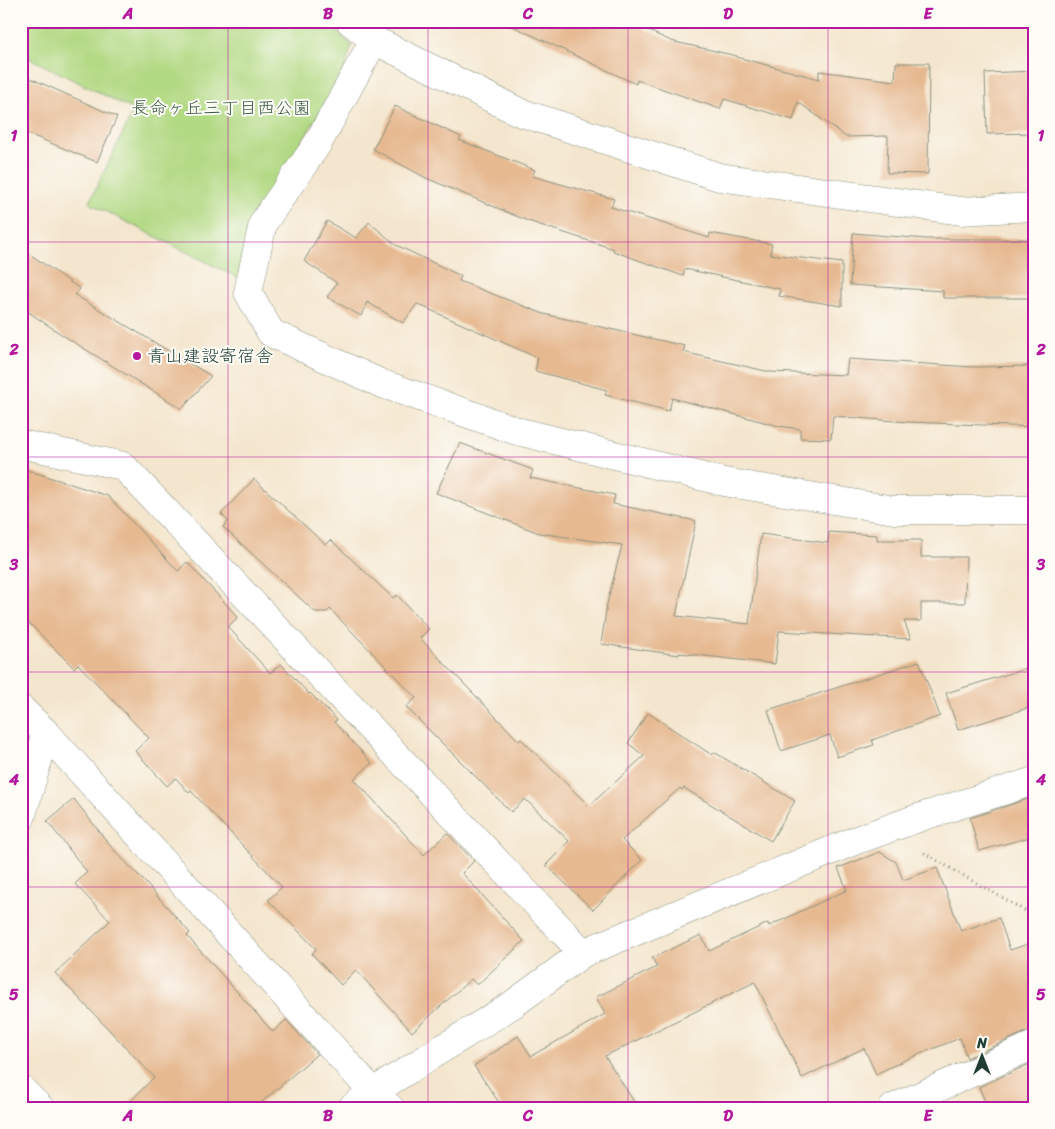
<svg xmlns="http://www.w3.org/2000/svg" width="1055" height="1129" font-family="Sriracha,'Klee One',sans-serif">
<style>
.green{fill:#b2d983;stroke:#688b5c}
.building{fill:#e6b991}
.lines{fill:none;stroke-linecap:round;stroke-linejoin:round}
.street-casing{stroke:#8a9281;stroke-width:29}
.secondary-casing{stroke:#8a9281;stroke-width:29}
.path{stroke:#8a9281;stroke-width:3;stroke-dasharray:1 4;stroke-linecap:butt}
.street{stroke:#fff;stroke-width:28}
.secondary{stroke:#fff;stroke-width:28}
.grid{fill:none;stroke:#b5179e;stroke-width:1;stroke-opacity:0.55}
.poi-dot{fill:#b5179e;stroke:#fdfcf7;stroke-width:2}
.labels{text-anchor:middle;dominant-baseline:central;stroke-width:4;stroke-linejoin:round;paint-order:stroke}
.park-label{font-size:18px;fill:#3c5c44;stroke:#fdfcf7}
.poi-label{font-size:18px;fill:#1f3d34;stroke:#fdfcf7;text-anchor:start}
.neatline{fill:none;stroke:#b5179e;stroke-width:2}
.grid-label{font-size:16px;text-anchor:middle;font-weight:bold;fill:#b5179e}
</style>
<rect width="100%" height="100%" fill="#fdfcf7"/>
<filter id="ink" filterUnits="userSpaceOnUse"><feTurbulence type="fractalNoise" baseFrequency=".02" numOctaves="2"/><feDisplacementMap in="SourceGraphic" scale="10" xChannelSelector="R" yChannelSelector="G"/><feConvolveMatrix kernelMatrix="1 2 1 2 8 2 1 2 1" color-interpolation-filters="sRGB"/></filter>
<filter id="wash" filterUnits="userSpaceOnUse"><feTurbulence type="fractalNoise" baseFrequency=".0096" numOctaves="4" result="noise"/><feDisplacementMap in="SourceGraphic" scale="20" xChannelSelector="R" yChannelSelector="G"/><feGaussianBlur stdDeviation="1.12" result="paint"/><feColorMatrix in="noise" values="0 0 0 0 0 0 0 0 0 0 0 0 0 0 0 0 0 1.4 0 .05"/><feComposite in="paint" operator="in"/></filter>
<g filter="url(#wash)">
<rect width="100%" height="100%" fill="#f4e6ce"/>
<path class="green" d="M 21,21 L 325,21 L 352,45 L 342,75 L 253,223 L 240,279 L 89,203 L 134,110 L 21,54 Z"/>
<g id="blocks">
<path class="building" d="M 502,21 L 627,21 L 671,41 L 737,56 L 737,57 L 819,79 L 819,71 L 895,81 L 896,63 L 929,63 L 928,174 L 887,173 L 888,136 L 846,137 L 798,102 L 793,120 L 724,99 L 720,109 L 637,80 L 636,84 Z
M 1034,71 L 1034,133 L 987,134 L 985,73 Z
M 21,74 L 117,117 L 97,162 L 21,131 Z
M 395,106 L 461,137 L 459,140 L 535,170 L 532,176 L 614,199 L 611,207 L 709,238 L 710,233 L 772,244 L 770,254 L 842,263 L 842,306 L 779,296 L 780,289 L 685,269 L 683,276 L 613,251 L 614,249 L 528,221 L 426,178 L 373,149 Z
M 327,221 L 356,238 L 369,222 L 396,245 L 461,276 L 459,281 L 544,314 L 685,346 L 683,352 L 770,372 L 846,375 L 848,359 L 973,367 L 1034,366 L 1034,427 L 908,422 L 833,416 L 831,439 L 800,438 L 800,429 L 779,426 L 672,398 L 669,411 L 605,395 L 607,390 L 535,371 L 538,358 L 417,304 L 403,323 L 367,302 L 361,316 L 327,297 L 337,283 L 304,261 Z
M 853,233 L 926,239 L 1034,239 L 1034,298 L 943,298 L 943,291 L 850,285 Z
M 21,248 L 80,289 L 75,295 L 211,376 L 182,409 L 64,336 L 21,307 Z
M 460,443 L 533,470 L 530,478 L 615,495 L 613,504 L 696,521 L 676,616 L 749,624 L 761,534 L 828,543 L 829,532 L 877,535 L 877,540 L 921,540 L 921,557 L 966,557 L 965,603 L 921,603 L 921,621 L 904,621 L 911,639 L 779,631 L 775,664 L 679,653 L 679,655 L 601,644 L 607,604 L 622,545 L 539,533 L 436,493 Z
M 27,470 L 108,496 L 178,571 L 187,562 L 238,617 L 228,627 L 270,673 L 281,664 L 309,694 L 310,693 L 337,720 L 334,722 L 372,763 L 354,779 L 424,855 L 447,833 L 474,861 L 462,873 L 524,941 L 477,985 L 471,979 L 412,1032 L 356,970 L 341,985 L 312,954 L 316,949 L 268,900 L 282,887 L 191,791 L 189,793 L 176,778 L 167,786 L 135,751 L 149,738 L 78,664 L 74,668 L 21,615 L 21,488 Z
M 254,479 L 326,545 L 331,540 L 393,598 L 397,595 L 429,629 L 420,638 L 519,741 L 521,739 L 589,806 L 644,756 L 628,743 L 648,713 L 712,755 L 714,752 L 795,801 L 771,841 L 684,788 L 682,790 L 680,788 L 622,840 L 642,860 L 593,910 L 546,865 L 569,841 L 525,799 L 511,812 L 406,707 L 416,698 L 330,609 L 327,612 L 315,612 L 223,527 L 228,521 L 221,514 Z
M 919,661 L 940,716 L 872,740 L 874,745 L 837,757 L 830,735 L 781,751 L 768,710 Z
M 1034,666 L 1034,706 L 958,730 L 946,693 Z
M 1034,797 L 1034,836 L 979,851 L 970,818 Z
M 74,799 L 113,849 L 143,880 L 190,933 L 187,936 L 273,1032 L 286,1020 L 317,1054 L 255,1108 L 124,1108 L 154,1077 L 55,973 L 110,921 L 75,884 L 87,872 L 47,821 Z
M 880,852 L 896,862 L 903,880 L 937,868 L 961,931 L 999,918 L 1010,950 L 1034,942 L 1034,1030 L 1028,1031 L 967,1058 L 960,1038 L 905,1060 L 876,1074 L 864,1048 L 802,1078 L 755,982 L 605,1056 L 638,1108 L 503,1108 L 474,1066 L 518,1036 L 531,1056 L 605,1014 L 596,997 L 657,967 L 652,958 L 701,935 L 709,951 L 768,923 L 769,926 L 847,890 L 838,868 Z
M 1034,1062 L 1034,1108 L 988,1108 L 979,1087 Z"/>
</g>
</g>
<g filter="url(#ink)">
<use href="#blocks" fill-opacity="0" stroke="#8a9281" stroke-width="1"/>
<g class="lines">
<g class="street-casing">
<path id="street" d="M 350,21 L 374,40 L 519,112 L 719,177 L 961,211 L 1034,207
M 374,40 L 318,143 L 263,223 L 248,292 L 271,333 L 380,383 L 517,431 L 724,482 L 894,510 L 1034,510
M 21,444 L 123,466 L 583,953
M 21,709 L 46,733 L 373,1092 L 390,1108
M 21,818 L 46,733
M 352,1108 L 373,1092 L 512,1005 L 583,953 L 854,841 L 921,817 L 1034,781
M 893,1108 L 1034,1045"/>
</g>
<g class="secondary-casing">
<path id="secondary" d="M 21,1089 L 40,1108"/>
</g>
<path class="path" d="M 924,853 L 1034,916"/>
<use href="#street" class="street"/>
<use href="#secondary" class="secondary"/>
</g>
</g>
<path class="grid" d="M 228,21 L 228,1108M 428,21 L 428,1108M 628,21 L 628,1108M 828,21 L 828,1108M 21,242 L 1034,242M 21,457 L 1034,457M 21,672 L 1034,672M 21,887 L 1034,887"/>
<circle class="poi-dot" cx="137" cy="356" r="5"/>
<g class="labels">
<g class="park-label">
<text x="221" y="108">長命ヶ丘三丁目西公園</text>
</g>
<g class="poi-label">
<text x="147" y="356">青山建設寄宿舎</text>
</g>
</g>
<rect width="1055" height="1129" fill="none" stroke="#fdfcf7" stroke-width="55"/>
<g transform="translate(982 1056)" stroke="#fdfcf7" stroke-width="4" paint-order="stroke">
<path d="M0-4L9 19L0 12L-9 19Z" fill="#1f3d34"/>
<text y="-8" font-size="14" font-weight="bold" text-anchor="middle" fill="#1f3d34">N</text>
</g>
<rect x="28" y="28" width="1000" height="1074" class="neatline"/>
<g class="grid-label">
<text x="128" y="19">A</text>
<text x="328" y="19">B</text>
<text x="528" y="19">C</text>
<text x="728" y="19">D</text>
<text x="928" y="19">E</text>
<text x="14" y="141">1</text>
<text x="1041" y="141">1</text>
<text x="14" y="355">2</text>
<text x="1041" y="355">2</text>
<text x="14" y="570">3</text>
<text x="1041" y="570">3</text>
<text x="14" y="785">4</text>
<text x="1041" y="785">4</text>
<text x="14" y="1000">5</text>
<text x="1041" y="1000">5</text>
<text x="128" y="1121">A</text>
<text x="328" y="1121">B</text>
<text x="528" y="1121">C</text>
<text x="728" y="1121">D</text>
<text x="928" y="1121">E</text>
</g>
</svg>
